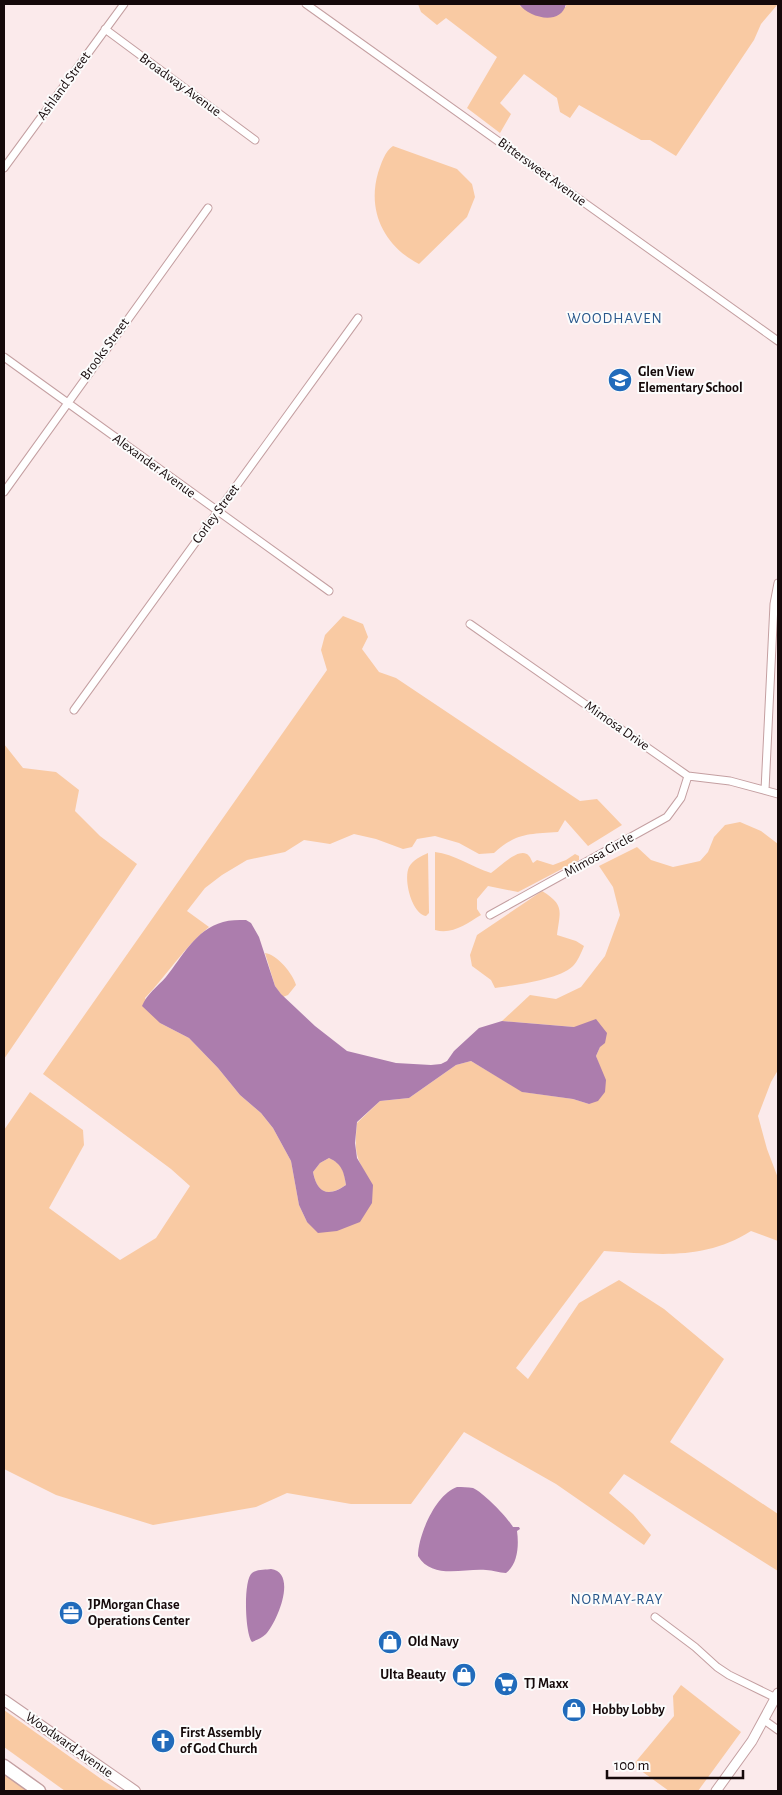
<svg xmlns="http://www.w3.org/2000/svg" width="782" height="1795" font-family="'Alegreya Sans',sans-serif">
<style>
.green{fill:#f9caa3}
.water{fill:#ac7dad;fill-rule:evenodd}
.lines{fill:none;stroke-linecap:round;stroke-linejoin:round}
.minor-casing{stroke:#c49fa1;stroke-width:9}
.tertiary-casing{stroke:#c49fa1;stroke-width:11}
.secondary-casing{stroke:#c49fa1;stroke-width:12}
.motorway-casing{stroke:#c49fa1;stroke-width:15}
.minor{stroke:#fff;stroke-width:7}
.tertiary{stroke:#fff;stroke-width:9}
.secondary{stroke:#fff;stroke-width:10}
.motorway{stroke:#fff;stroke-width:12}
.labels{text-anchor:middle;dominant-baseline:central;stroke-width:4;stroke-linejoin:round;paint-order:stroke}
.street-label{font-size:14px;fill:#15090a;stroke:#fcfcfc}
.poi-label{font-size:14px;font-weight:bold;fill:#15090a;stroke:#fcfcfc;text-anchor:start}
.neighbourhood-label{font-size:15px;letter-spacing:1px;fill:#29578b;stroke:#fcfcfc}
</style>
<rect width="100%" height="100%" fill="#fbeaeb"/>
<path class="green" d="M 418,4 L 519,4 L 521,7 L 566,7 L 566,4 L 778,4 L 761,24 L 754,40 L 676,156 L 650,140 L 641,140 L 579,105 L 570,118 L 560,112 L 557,98 L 524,74 L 500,103 L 511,114 L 500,133 L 467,108 L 497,57 L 446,18 L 437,25 L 421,12 Z
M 393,146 L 457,169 L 472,184 L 475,197 L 467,217 L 419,264 C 384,246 367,211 378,173 C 381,164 385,151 393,146 Z
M 343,616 L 363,624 L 368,637 L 362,649 L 379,672 L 396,678 L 580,801 L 597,799 L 622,825 L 588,846 L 565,820 L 558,832 C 529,834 516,833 494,853 L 479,854 L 459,843 L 435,836 L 417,839 L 412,847 L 403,849 L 376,839 L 354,834 L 330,844 L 304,840 L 285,852 L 247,860 L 222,875 L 205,888 L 187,911 L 209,927 C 184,947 167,975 145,998 L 160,1023 L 189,1038 L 218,1068 L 240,1095 L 261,1113 L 273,1128 L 291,1161 L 299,1205 L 307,1222 L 372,1185 C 356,1157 354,1155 357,1123 L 380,1101 L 409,1098 L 456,1065 L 471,1061 L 523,1092 L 573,1099 L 589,1104 L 600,1067 L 596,1056 L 600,1047 L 574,1027 L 502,1021 L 530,995 L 556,999 L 581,987 L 605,956 L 620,915 L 613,887 L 599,866 L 637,847 L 651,860 L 673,867 L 700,861 L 708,852 L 714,837 L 725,825 L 740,822 L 761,831 L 778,844 L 778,1070 L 771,1082 L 758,1116 L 767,1149 L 778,1178 L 778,1241 L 751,1231 C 704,1261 657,1254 604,1251 L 516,1368 L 528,1379 L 579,1303 L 619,1280 L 664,1309 L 724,1359 L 670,1442 L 778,1514 L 778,1571 L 624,1474 L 609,1493 L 633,1514 L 651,1535 L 644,1545 L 556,1484 L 464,1432 L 411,1504 L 351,1504 L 287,1493 L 256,1507 L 153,1525 L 56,1495 L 4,1469 L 4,1130 L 30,1092 L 83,1130 L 84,1145 L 49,1208 L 120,1260 L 156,1238 L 190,1186 L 171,1169 L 43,1074 L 327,670 L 321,650 L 325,635 Z
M 4,744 L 23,768 L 56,772 L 79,790 L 75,811 L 100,836 L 137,864 L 4,1059 Z
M 435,852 C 454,854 472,867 491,873 C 499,868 520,845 529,856 C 531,858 531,860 533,863 L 537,860 L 553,865 L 566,860 L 575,854 L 579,856 L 579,860 L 518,892 L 488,886 L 477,899 L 477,909 L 481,915 C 466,924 452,935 435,930 Z
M 428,853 L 429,913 L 426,916 C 412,914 403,880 409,867 C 413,860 421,856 428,853 Z
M 542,891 C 565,905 560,911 557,935 L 576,941 L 584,946 C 581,953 578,961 573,966 C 559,980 514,985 495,988 L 491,980 L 472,966 L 470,955 L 477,935 Z
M 265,953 C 277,954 293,974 296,985 L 288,995 L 283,997 L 275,986 Z
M 329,1158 C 343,1164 344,1171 346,1185 C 328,1197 317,1194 313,1172 L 320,1163 Z
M 681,1685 L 741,1732 L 698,1791 L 669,1791 L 633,1765 L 674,1716 L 673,1696 Z
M 4,1710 L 104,1781 L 120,1791 L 65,1791 L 4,1747 Z
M 4,1772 L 30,1791 L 4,1791 Z"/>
<path class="water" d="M 519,4 L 566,4 C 561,26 529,18 519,4 Z
M 246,920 L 251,923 L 259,937 L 275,986 L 281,994 L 315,1026 L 347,1051 L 396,1063 L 431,1065 L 441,1064 L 447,1061 L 454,1051 L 479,1028 L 502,1021 L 574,1027 L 596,1019 L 607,1033 L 605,1043 L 600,1047 L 596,1056 L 606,1080 L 605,1092 L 598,1101 L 589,1104 L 573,1099 L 522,1092 L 471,1061 L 456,1065 L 409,1098 L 380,1101 L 357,1122 L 355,1143 L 357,1158 L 373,1185 L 372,1203 L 360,1222 L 337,1231 L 318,1233 L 307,1222 L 299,1205 L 291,1161 L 273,1128 L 261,1113 L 240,1095 L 218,1068 L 189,1038 L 160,1023 L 142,1006 C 147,994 157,987 166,977 C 183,956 195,930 223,922 C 230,920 238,920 246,920 ZM 329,1158 C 342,1164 344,1172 346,1185 C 329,1197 317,1194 313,1172 L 320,1163 Z
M 457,1487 C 462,1487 468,1487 473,1488 C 484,1493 507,1517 513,1527 L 519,1527 L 520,1529 L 517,1531 C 519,1545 518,1564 506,1573 C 499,1573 493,1570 486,1570 C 464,1568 432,1580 418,1556 C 418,1535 436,1494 457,1487 Z
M 271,1569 C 298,1573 277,1622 266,1634 C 262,1638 256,1640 252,1642 C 245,1634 243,1580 252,1573 C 257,1569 266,1570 271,1569 Z"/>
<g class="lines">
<g class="minor-casing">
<path id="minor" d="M 306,4 L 778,341
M 105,29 L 255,140
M 4,168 L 124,4
M 4,357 L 329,591
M 4,492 L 208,208
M 470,624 L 688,776 L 730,781 L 778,794
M 74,710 L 358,318
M 765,790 L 774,604 L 778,583
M 490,915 L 667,817 L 681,798 L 688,776
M 655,1617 L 695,1647 L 717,1667 L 729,1675 L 776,1698
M 764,1720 L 778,1730"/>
</g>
<g class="tertiary-casing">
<path id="tertiary" d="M 716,1791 L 752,1741 L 778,1693"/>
</g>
<g class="secondary-casing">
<path id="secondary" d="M 4,1700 L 135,1791"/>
</g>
<g class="motorway-casing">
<path id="motorway" d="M 4,1766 L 39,1791"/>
</g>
<use href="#minor" class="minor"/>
<use href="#tertiary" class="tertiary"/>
<use href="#secondary" class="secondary"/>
<use href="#motorway" class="motorway"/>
</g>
<defs>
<g id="school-disc" transform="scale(1.25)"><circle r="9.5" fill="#216bbb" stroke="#fcfcfc"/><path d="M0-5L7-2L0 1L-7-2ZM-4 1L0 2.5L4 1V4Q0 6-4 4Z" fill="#fff"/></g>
<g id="office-disc" transform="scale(1.25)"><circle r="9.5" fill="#216bbb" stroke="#fcfcfc"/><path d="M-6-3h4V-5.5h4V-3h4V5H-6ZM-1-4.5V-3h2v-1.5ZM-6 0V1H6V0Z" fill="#fff"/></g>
<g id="shop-disc" transform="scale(1.25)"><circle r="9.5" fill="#216bbb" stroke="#fcfcfc"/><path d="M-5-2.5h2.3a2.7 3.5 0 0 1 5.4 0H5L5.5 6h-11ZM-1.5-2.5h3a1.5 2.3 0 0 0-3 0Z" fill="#fff"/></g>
<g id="supermarket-disc" transform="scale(1.25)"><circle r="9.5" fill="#216bbb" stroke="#fcfcfc"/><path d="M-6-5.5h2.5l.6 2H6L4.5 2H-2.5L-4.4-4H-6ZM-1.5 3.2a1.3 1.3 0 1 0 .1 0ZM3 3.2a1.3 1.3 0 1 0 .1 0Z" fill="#fff"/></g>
<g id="church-disc" transform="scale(1.25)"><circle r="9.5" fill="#216bbb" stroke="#fcfcfc"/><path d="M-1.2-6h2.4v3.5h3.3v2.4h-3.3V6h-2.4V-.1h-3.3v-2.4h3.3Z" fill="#fff"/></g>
</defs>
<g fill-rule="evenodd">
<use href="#school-disc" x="620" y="380"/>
<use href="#office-disc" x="71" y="1613"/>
<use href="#shop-disc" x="390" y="1642"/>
<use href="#shop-disc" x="464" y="1675"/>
<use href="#supermarket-disc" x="506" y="1684"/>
<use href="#shop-disc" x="574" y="1710"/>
<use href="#church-disc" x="163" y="1741"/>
</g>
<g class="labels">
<g class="street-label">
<text transform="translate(180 85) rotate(36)">Broadway Avenue</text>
<text transform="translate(64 86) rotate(-54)">Ashland Street</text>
<text transform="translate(542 172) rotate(36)">Bittersweet Avenue</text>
<text transform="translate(105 349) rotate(-54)">Brooks Street</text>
<text transform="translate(154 466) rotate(36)">Alexander Avenue</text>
<text transform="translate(216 514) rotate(-54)">Corley Street</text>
<text transform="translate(617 726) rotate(35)">Mimosa Drive</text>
<text transform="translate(599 855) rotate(-29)">Mimosa Circle</text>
<text transform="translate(69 1745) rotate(35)">Woodward Avenue</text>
</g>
<g class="poi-label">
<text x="638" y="372">Glen View<tspan x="638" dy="16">Elementary School</tspan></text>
<text x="88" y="1605">JPMorgan Chase<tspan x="88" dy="16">Operations Center</tspan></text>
<text x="408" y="1642">Old Navy</text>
<text x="446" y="1675" text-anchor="end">Ulta Beauty</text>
<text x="524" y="1684">TJ Maxx</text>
<text x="592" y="1710">Hobby Lobby</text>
<text x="180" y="1733">First Assembly<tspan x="180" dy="16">of God Church</tspan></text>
</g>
<g class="neighbourhood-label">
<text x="615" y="318">WOODHAVEN</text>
<text x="617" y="1599">NORMAY-RAY</text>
</g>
</g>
<rect width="782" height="1795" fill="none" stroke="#15090a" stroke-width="10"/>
<path d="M607 1770v8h136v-8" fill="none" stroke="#15090a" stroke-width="2.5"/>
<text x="614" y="1770" font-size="15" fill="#15090a" stroke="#fcfcfc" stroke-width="4" paint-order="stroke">100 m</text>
</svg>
